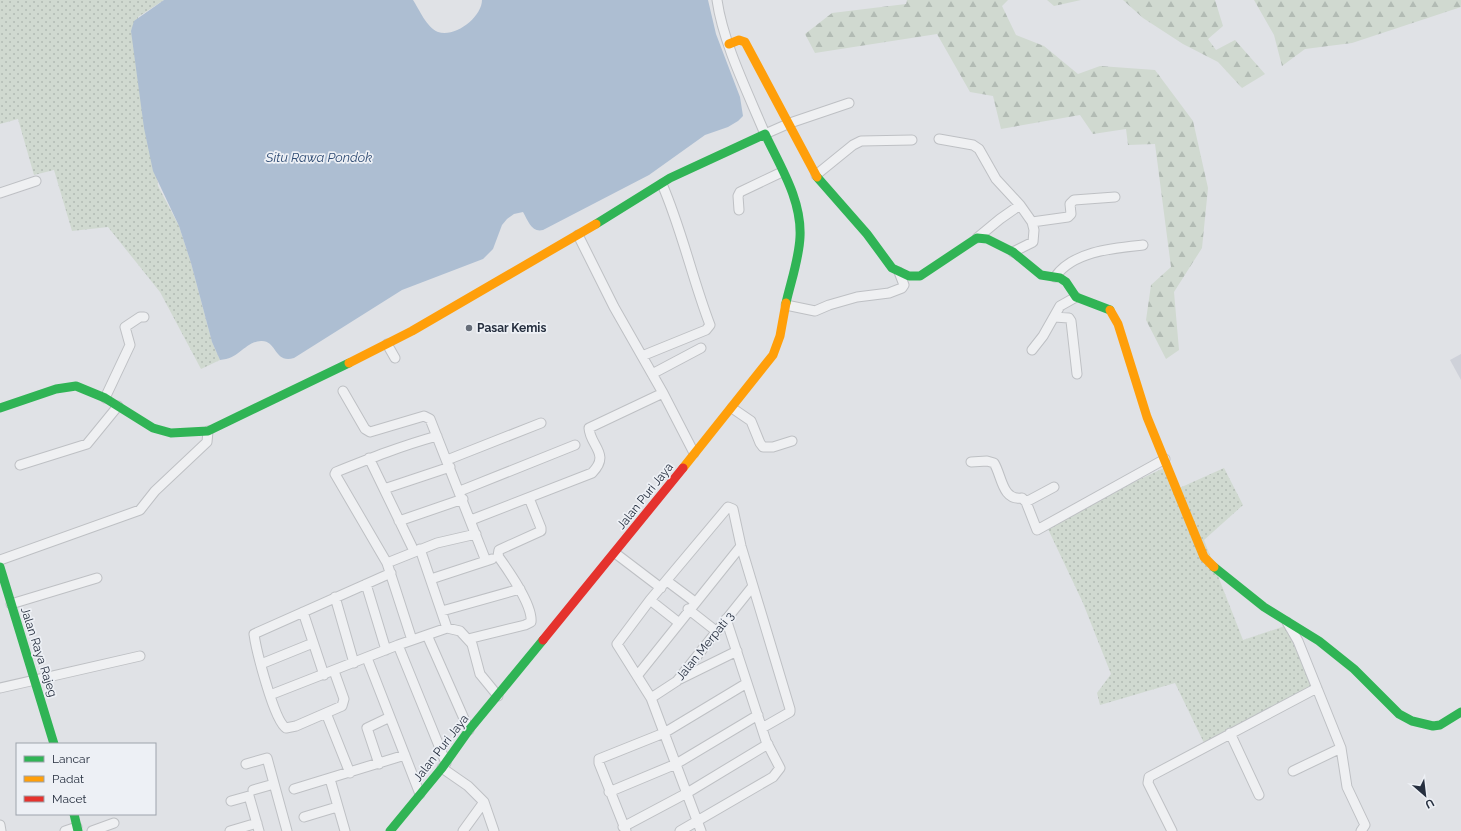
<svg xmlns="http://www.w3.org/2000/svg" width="1461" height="831" font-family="Raleway,sans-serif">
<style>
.built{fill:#ced1d9}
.grass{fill:url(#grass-dots)}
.forest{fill:url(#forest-firs)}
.cemetery{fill:url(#cemetery-stones)}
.water{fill:#adbed2}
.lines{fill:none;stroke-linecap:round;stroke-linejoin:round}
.street-casing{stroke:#bec0c4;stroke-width:11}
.street{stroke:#eff0f2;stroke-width:9}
.fast{stroke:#30b455;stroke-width:9}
.slow{stroke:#ff9f0a;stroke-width:9}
.jam{stroke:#e5322d;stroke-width:9}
.poi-dot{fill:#676e79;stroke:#edf0f5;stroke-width:1.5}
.labels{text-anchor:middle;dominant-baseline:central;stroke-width:3.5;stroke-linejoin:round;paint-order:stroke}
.poi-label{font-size:12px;font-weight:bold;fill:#262f3f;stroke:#edf0f5;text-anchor:start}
.street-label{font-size:12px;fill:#262f3f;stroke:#edf0f5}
.water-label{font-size:13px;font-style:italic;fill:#2f4c74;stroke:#edf0f5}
</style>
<defs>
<pattern id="grass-dots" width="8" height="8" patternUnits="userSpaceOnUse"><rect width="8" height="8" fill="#d0d9d0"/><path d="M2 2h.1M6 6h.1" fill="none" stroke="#b2bbb4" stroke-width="1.8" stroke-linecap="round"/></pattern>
<pattern id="forest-firs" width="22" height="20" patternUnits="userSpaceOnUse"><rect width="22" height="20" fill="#d0d9d0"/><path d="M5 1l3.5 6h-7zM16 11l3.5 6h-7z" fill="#b2bbb4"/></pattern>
<pattern id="cemetery-stones" width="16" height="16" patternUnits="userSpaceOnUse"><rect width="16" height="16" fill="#d0d9d0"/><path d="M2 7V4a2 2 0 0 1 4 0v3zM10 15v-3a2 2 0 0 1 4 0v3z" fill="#b2bbb4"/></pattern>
</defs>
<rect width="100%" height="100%" fill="#e0e2e6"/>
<path class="built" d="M 1461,354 L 1461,380 L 1450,360 Z"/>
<path class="grass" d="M 0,0 L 164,0 L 138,17 L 158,186 L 179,226 L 191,263 L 212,342 L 220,360 L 201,369 L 160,292 L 108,227 L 72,231 L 54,170 L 34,175 L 18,119 L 0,124 Z
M 1166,467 L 1175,490 L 1224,468 L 1243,505 L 1204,540 L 1243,640 L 1285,626 L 1314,687 L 1205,745 L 1175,683 L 1100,705 L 1097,693 L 1111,674 L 1083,603 L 1048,529 L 1117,490 Z"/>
<path class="forest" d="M 907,0 L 1008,0 L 1002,6 L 1016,35 L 1044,46 L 1078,74 L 1100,66 L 1155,70 L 1193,121 L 1208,188 L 1202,248 L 1174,292 L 1179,350 L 1166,359 L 1146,320 L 1151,285 L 1171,267 L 1155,144 L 1128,145 L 1126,129 L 1093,134 L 1080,115 L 1001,129 L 993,96 L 970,92 L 937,34 L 815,53 L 805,34 L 832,13 L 906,4 Z
M 1123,0 L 1215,0 L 1223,26 L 1208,39 L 1216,50 L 1235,40 L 1265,74 L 1242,88 L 1218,62 L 1183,44 L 1143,18 Z
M 1254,0 L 1461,0 L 1461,7 L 1352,43 L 1305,49 L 1282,66 L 1274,35 Z"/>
<path class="cemetery" d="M 1047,0 L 1081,0 L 1054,6 Z"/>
<path class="water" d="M 164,0 L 413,0 C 419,9 427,28 438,32 C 455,38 482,17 482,0 L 708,0 L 716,34 L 740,97 L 743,116 L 738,121 L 728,127 L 705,135 L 649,175 L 543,230 C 532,233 528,221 523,212 L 514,214 L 507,219 L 502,225 L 493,249 L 483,259 L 402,290 L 294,358 C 274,364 277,340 261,341 C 244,342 240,359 220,360 L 212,342 L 191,263 L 179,226 L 153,171 L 144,128 L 131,31 L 134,21 Z"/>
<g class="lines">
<g class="street-casing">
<path id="street" d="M 717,0 C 723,43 748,93 765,134 L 790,123 L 849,103
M 939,139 L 973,145 L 979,149 L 996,179 L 1020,205 L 1032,222 L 1034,230 L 1033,242 L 1013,252
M 816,175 L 853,145 L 861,141 L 912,140
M 0,193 L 36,181
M 739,210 L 738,196 L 740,192 L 782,172
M 1032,222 L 1068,217 L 1071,214 L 1070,204 L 1074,200 L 1115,197
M 578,235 L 614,307 L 663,393 L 694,453
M 977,238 L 1000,219 L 1020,205
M 1055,277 C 1073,251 1114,248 1143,245
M 786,305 L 815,311 L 829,305 L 857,297 L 889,293 L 902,288 L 904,285 L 899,272
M 1054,317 L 1069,318 L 1071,321 L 1077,374
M 387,344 L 395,358
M 1032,350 L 1043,336 L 1060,306 L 1076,297
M 642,356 L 706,330 L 710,325 C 692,278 682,230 662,184
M 652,374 L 701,348
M 343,391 L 365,429 L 370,432 L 424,416 L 430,419 L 486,561
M 105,398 L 130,345 L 125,327 L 140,317 L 144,317
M 732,408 L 751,421 L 760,443 L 763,447 L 773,447 L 792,441
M 369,458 L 414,551
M 447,460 L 541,423
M 971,462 L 987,461 L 994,463 C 1002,476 1002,501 1022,498 L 1026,502
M 20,465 L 87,444 L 118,406
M 1054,487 L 1026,502 L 1037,530 L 1165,459
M 384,489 L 450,467
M 460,491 L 575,445
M 471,520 L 592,473 C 611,454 590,446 589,428 L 663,393
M 399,521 L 463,499
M 420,549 L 447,628
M 615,553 L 661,588
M 0,560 L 140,510 L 155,491 L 207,442 L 208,431
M 387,563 L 437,543 L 476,534
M 431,579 L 492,559
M 667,581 L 695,602
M 366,584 L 386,650
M 335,597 L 354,663
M 650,600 L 678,622
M 11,604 L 97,578
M 688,609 L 716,631
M 442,611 L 520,589
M 303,612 L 324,675
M 1287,622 L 1298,641 L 1341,748 L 1347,787 L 1365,825 L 1361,831
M 427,635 L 469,730
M 468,639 L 525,625 L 531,622 C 533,605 508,570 498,556 L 499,550 L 541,531 L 541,528 L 529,498
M 412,640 L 387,563 L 335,474 L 336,472 C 371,458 401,446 437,436
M 398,645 L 446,763
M 367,658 L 420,794
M 261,664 L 313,643
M 334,671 L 344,699 L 342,706 L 296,726 L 286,728 C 274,721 256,649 254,634 L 391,573
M 637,676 L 741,546
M 680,679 L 737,651
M 0,688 L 140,656
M 270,695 L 398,645 L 447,628 L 460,631 L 472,644 L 480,674 L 498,696
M 651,698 L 677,681 L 753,586
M 326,713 L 350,773
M 1230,733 L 1259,795
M 246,764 L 267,758 L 287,831
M 379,764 L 367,728 L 390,717
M 442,768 L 468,786 L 484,802 L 494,831
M 1293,771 L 1341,748
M 330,779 L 345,831
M 294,789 L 405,755
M 253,790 L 274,784
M 609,792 L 676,764 L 758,715
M 231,801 L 249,796 L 259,831
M 304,817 L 337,807
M 0,825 L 1,831
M 623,827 L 687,793 L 768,744
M 65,831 L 77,827
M 92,831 L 114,823
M 230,831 L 257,823
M 463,831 L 484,802
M 626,831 L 599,763 L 599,759 L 664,733 L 747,683
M 680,831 L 773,777 L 780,768 L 766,741 L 726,619
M 701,831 L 651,698 L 617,644 L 650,600 L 728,507 L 733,509 L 741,546 L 790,709 L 790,712 L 762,728
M 1172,831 L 1148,783 L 1149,777 L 1317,688"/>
</g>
<use href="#street" class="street"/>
<path class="fast" d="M 817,177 L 867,234 L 892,268 L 909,276 L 920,276 L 977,238 L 987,239 L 1013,252 L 1041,275 L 1060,278 L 1066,282 L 1076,297 L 1110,310
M 596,224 L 670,178 L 765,134 C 780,166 802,200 800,237 C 799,259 791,281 786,303
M 0,408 L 56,389 L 76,386 L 105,398 L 153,428 L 171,433 L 208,431 L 349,363
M 0,567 L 54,744
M 1214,567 L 1264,607 L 1319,641 L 1354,669 L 1399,714 L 1412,721 L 1433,726 L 1440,725 L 1461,712
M 74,814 L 78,831
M 390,831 L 442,768 L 469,730 L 543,640"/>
<path class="slow" d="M 729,44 L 739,40 L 745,42 L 817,177
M 1110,310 L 1118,324 L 1147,417 L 1204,557 L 1214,567
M 349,363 L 412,331 L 596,224
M 683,468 L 773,355 L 780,336 L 786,303"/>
<path class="jam" d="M 543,640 L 683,468"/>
</g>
<circle class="poi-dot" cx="469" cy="328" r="4"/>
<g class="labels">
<g class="poi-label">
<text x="477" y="328">Pasar Kemis</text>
</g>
<g class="street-label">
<text transform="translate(645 496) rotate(-51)">Jalan Puri Jaya</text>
<text transform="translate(705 646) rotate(-51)">Jalan Merpati 3</text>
<text transform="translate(39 652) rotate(72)">Jalan Raya Rajeg</text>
<text transform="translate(441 748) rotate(-52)">Jalan Puri Jaya</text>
</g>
<g class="water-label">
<text x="319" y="157">Situ Rawa Pondok</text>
</g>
</g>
<rect x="16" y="743" width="140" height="72" fill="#edf0f5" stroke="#9da3ac"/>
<rect x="24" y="756" width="20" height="6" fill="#30b455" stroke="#9da3ac"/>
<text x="52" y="763" font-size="12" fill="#262f3f">Lancar</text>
<rect x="24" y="776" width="20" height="6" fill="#ff9f0a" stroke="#9da3ac"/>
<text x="52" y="783" font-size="12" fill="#262f3f">Padat</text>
<rect x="24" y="796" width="20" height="6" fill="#e5322d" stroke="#9da3ac"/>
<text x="52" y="803" font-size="12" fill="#262f3f">Macet</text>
<g transform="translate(1425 795) rotate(152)" stroke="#edf0f5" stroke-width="3" paint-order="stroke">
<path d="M0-3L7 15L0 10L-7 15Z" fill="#262f3f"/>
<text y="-6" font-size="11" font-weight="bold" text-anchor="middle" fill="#262f3f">U</text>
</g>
</svg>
